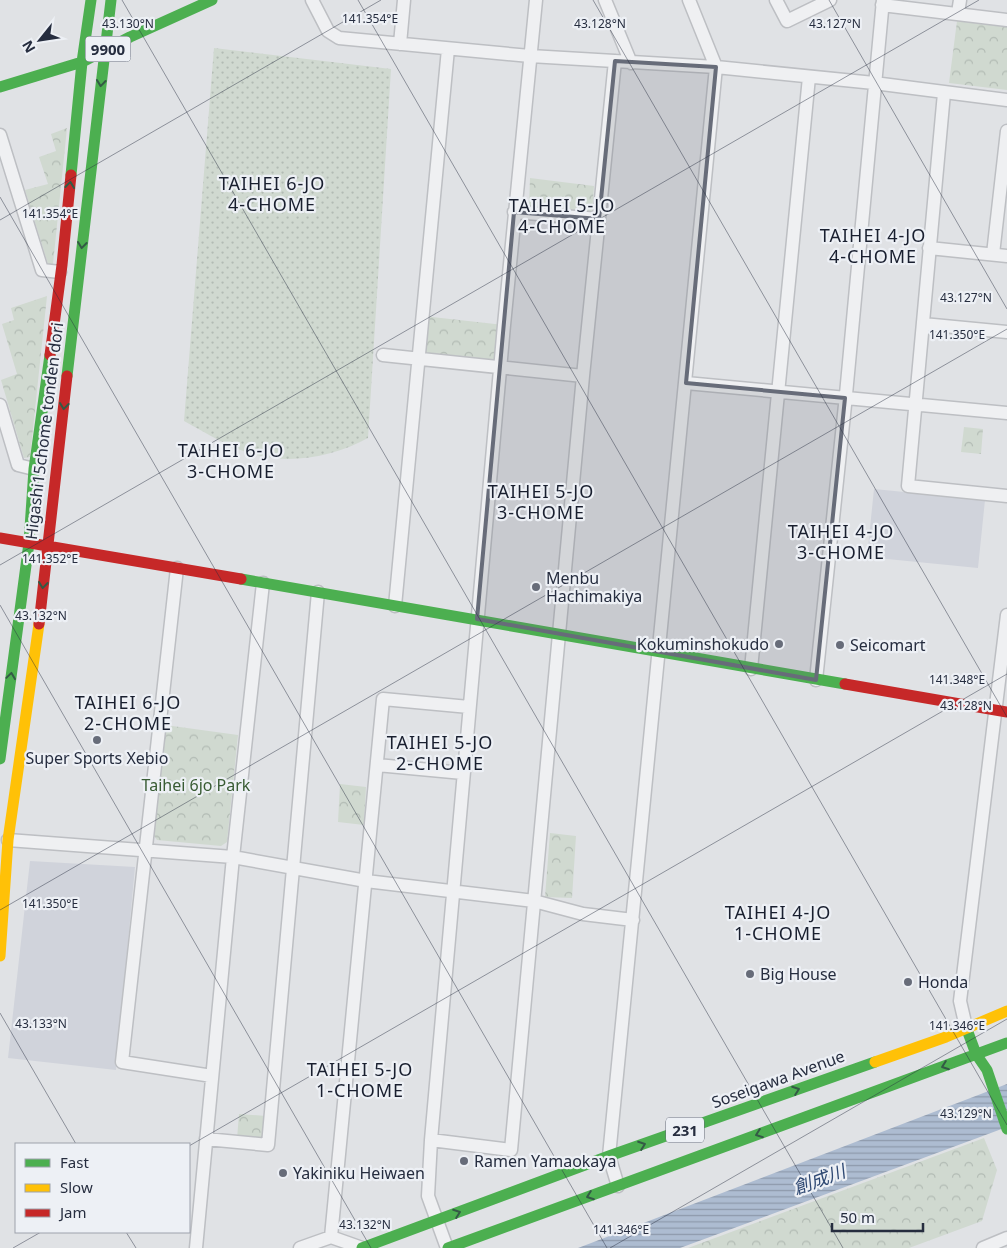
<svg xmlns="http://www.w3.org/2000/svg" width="1007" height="1248" font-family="'Noto Sans','Noto Sans JP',sans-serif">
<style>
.built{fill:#d0d3db}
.grass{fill:url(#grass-dots)}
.forest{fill:url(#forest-crowns)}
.water{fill:url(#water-rules)}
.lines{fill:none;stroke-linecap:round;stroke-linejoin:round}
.street-casing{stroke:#bdbfc3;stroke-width:15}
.street{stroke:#eff0f2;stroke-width:12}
.fast{stroke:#4caf50;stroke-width:11}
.slow{stroke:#ffc107;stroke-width:11}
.jam{stroke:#c62828;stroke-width:11}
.oneway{stroke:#335a45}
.marked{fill:#676c79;fill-opacity:0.2;stroke:#676c79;stroke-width:4;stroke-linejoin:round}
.ticks{fill:none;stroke:#262d3f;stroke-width:1;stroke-opacity:0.45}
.poi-dot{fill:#676c79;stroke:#edf0f5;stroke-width:2}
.labels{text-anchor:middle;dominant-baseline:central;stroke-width:4.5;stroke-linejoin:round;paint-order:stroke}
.shield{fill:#edf0f5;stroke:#626876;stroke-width:1}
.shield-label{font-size:15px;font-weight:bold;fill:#262d3f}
.street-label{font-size:16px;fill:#262d3f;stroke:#edf0f5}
.poi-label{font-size:16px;fill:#262d3f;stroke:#edf0f5;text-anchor:start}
.park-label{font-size:16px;fill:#385b33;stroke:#edf0f5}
.neighbourhood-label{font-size:18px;letter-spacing:1px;fill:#191f2f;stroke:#edf0f5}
.water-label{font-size:18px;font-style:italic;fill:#2f4973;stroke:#edf0f5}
.ticks-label{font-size:12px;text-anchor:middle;fill:#262d3f;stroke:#edf0f5;stroke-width:4.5;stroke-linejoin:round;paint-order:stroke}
</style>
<defs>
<pattern id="grass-dots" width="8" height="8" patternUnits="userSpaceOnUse" patternTransform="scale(1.25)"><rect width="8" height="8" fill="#d0d9d0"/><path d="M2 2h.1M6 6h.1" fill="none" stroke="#b2bbb4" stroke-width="1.8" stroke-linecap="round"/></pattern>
<pattern id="forest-crowns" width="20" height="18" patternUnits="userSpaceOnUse" patternTransform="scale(1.25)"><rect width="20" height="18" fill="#d0d9d0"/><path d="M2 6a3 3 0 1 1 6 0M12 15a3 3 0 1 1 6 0" fill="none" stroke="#b2bbb4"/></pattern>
<pattern id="water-rules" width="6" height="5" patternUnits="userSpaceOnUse" patternTransform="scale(1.25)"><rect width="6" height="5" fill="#adbcd1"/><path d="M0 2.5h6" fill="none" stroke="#8d99ab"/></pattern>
</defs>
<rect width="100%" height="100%" fill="#e0e2e5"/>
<path class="built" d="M 874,489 L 985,500 L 978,568 L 867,557 Z
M 30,861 L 135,867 L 116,1070 L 8,1058 Z"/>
<path class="grass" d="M 214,48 L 391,69 L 368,438 C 337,455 296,464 261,456 C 234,451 208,434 184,421 Z"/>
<path class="forest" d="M 957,21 L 1007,27 L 1007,90 L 949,83 Z
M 67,128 L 53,264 L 48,264 L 25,190 L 48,184 L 39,157 L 56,151 L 51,134 Z
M 530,178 L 594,186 L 592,214 L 529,207 Z
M 47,296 L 30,457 L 24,458 L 1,380 L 17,374 L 2,324 L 14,320 L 11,308 Z
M 423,316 L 504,325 L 500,368 L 419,358 Z
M 964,427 L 983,429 L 981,454 L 961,452 Z
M 165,725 L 238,735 L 227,842 L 221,846 L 157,840 L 154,836 Z
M 340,784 L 366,787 L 364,825 L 338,822 Z
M 550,833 L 576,836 L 572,898 L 545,897 Z
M 239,1114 L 266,1116 L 264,1141 L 237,1139 Z
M 984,1138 L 997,1170 L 982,1221 L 909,1248 L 688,1248 Z"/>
<path class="water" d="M 1007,1084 L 1007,1127 L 680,1248 L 578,1248 Z"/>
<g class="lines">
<g class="street-casing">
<path id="street" d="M 312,0 L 328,31 L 339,38 L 530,56 L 716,67 L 874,83 L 1007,100
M 605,0 L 631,63
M 776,0 L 787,21 L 830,0
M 882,5 L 1007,20
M 958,13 L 960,0
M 400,44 L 404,0
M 944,93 L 908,486 L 1007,496
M 0,135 L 42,270 L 60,272
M 514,212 L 599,219
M 929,248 L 1007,256
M 993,254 L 1007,131
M 923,324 L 1007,332
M 383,355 L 583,376
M 686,383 L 1007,413
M 0,405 L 18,465 L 34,469
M 177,568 L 122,1062 L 212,1076
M 395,606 L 448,49
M 751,669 L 809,77
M 816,680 L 845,405 L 883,0
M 377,765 L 463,773
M 8,840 L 233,857 L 366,881 L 534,901 L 583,914 L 633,920
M 966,1027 L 960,1001 L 1007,615
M 206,1139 L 268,1145 L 318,592
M 431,1140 L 511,1150 L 583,376 L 615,61
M 618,1186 L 609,1156 L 716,67 L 689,0
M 331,1237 L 383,699 L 469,707
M 196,1248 L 233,857 L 263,583
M 300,1248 L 331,1237 L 362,1248
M 447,1248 L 428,1196 L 431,1140 L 504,325 L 536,0
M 983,1248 L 1007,1238"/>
</g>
<use href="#street" class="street"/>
<path class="fast" d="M 0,87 L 82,62 L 130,37 L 212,0
M 71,175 L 82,62 L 91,0
M 67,376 L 111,0
M 241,579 L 845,684
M 0,759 L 29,543 L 34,469 L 50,355
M 966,1027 L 976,1054 L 987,1070 L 1007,1129
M 362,1248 L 609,1156 L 875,1062
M 448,1248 L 1007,1043"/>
<path class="slow" d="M 0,956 L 8,840 L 39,624
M 875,1062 L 946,1037 L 1007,1011"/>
<path class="jam" d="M 50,355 L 62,265 L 71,175
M 0,538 L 241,579
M 39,624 L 67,376
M 845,684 L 1007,712"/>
</g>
<defs><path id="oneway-chevron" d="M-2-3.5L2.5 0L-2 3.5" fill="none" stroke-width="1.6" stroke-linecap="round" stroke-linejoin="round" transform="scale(1.25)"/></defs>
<g class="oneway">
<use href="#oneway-chevron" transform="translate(101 83) rotate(96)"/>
<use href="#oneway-chevron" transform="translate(70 185) rotate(-84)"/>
<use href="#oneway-chevron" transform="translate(82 245) rotate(97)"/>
<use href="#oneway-chevron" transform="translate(64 406) rotate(97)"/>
<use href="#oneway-chevron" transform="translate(43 585) rotate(97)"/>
<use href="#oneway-chevron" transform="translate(11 676) rotate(-82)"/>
<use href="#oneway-chevron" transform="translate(945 1066) rotate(160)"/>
<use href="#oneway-chevron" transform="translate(796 1090) rotate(-20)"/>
<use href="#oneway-chevron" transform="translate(759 1134) rotate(160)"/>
<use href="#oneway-chevron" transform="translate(642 1145) rotate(-20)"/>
<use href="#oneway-chevron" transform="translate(590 1196) rotate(160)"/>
<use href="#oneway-chevron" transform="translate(457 1213) rotate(-20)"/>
</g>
<path class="marked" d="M 615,61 L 716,67 L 686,383 L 845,398 L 816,680 L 477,619 L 514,212 L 599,219 Z"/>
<path class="ticks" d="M 122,0 L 843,1248M 358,0 L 1007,1125M 593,0 L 1007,717M 829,0 L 1007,309M 0,197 L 607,1248M 0,220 L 381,0M 0,565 L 979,0M 0,605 L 371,1248M 0,910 L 1007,329M 0,1013 L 76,1144M 189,1146 L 1007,674M 126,1232 L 136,1248M 13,1248 L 41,1232M 610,1248 L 1007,1019"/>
<g class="poi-dot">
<circle cx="536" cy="587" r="5"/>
<circle cx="779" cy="644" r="5"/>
<circle cx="840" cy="645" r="5"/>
<circle cx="97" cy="740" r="5"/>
<circle cx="750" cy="974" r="5"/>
<circle cx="908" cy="982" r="5"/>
<circle cx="464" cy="1161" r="5"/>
<circle cx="283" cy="1173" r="5"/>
</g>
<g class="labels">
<g class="shield">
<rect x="85.5" y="36.5" width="45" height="25" rx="4"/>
<rect x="666" y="1117.5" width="38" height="25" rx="4"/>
</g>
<g class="shield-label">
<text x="108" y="49">9900</text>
<text x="685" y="1130">231</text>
</g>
<g class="street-label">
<text transform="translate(44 431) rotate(-83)">Higashi15chome tonden dori</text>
<text transform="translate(778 1079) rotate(-20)">Soseigawa Avenue</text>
</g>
<g class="poi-label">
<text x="546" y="578">Menbu<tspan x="546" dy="18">Hachimakiya</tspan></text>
<text x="769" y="644" text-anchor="end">Kokuminshokudo</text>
<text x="850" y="645">Seicomart</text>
<text x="97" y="758" text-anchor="middle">Super Sports Xebio</text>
<text x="760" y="974">Big House</text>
<text x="918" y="982">Honda</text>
<text x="474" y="1161">Ramen Yamaokaya</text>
<text x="293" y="1173">Yakiniku Heiwaen</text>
</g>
<g class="park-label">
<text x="196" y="785">Taihei 6jo Park</text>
</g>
<g class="neighbourhood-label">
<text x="272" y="183">TAIHEI 6-JO<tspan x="272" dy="21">4-CHOME</tspan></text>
<text x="562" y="205">TAIHEI 5-JO<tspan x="562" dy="21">4-CHOME</tspan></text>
<text x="873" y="235">TAIHEI 4-JO<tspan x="873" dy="21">4-CHOME</tspan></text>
<text x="231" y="450">TAIHEI 6-JO<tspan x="231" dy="21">3-CHOME</tspan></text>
<text x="541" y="491">TAIHEI 5-JO<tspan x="541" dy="21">3-CHOME</tspan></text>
<text x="841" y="531">TAIHEI 4-JO<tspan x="841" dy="21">3-CHOME</tspan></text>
<text x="128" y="702">TAIHEI 6-JO<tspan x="128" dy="21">2-CHOME</tspan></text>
<text x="440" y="742">TAIHEI 5-JO<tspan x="440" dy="21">2-CHOME</tspan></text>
<text x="778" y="912">TAIHEI 4-JO<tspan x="778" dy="21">1-CHOME</tspan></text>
<text x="360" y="1069">TAIHEI 5-JO<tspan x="360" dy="21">1-CHOME</tspan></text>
</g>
<g class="water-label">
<text transform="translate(819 1179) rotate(-20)">創成川</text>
</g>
</g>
<g class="ticks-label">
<text x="370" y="23">141.354°E</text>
<text x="128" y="28">43.130°N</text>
<text x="600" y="28">43.128°N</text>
<text x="835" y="28">43.127°N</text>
<text x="50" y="218">141.354°E</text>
<text x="966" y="302">43.127°N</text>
<text x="957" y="339">141.350°E</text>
<text x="50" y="563">141.352°E</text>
<text x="41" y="620">43.132°N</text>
<text x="957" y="684">141.348°E</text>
<text x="966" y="710">43.128°N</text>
<text x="50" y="908">141.350°E</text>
<text x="41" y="1028">43.133°N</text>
<text x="957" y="1030">141.346°E</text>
<text x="966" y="1118">43.129°N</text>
<text x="365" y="1229">43.132°N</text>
<text x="621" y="1234">141.346°E</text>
</g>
<rect x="15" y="1143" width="175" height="90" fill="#edf0f5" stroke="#9da2ac"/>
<rect x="25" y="1159" width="25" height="8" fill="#4caf50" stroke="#9da2ac"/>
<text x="60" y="1168" font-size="15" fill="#262d3f">Fast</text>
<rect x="25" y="1184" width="25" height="8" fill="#ffc107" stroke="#9da2ac"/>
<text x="60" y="1193" font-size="15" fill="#262d3f">Slow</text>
<rect x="25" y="1209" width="25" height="8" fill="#c62828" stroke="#9da2ac"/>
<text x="60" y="1218" font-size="15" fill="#262d3f">Jam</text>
<g transform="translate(40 40) rotate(240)" stroke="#edf0f5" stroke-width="4" paint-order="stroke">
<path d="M0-4L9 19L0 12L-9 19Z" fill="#262d3f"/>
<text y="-8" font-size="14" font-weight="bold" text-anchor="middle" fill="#262d3f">N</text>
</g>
<path d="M832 1223v8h91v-8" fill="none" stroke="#262d3f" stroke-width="2.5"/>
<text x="840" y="1223" font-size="15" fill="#262d3f" stroke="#edf0f5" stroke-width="4" paint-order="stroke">50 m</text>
</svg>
